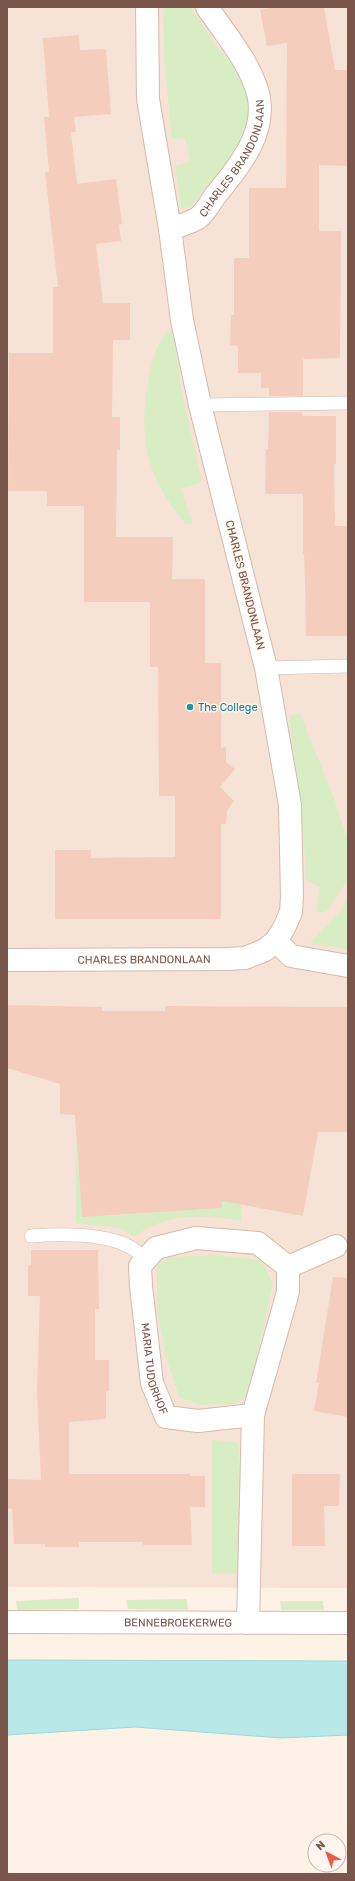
<svg xmlns="http://www.w3.org/2000/svg" width="355" height="1881" font-family="Rubik,sans-serif">
<style>
.residential{fill:#f6e3d5}
.green{fill:#d9edc4}
.water{fill:#b9e8e9;stroke:#9fd9dc}
.building{fill:#f5cdbd}
.lines{fill:none;stroke-linecap:round;stroke-linejoin:round}
.lane-casing{stroke:#d4bbae;stroke-width:14}
.street-casing{stroke:#d4bbae;stroke-width:24}
.secondary-casing{stroke:#d7baab;stroke-width:24}
.lane{stroke:#fff;stroke-width:13}
.street{stroke:#fff;stroke-width:22}
.secondary{stroke:#fff;stroke-width:22}
.culture-dot{fill:#0f9aa8;stroke:#fff7ef;stroke-width:1.5}
.labels{text-anchor:middle;dominant-baseline:central;stroke-width:3;stroke-linejoin:round;paint-order:stroke}
.street-label{font-size:11px;fill:#7a5549;stroke:#fff7ef}
.culture-label{font-size:11px;fill:#0d838f;stroke:#fff7ef;text-anchor:start}
</style>
<rect width="100%" height="100%" fill="#fef2e7"/>
<path class="residential" d="M 7,7 L 348,7 L 348,1588 L 7,1587 Z"/>
<path class="green" d="M 163,7 L 191,7 L 214,43 L 237,70 L 245,84 L 249,106 L 247,126 L 234,153 L 190,207 L 181,208 L 175,166 L 190,162 L 185,138 L 172,139 L 165,69 Z
M 167,331 L 173,331 L 182,394 L 202,482 L 181,489 L 193,524 L 186,524 C 147,480 138,438 148,382 C 151,364 156,345 167,331 Z
M 300,713 L 334,798 L 348,841 L 348,879 L 328,910 L 322,913 L 316,911 L 320,887 L 306,880 L 304,845 L 289,716 Z
M 348,896 L 348,950 L 310,943 L 340,912 Z
M 240,1115 L 241,1221 C 202,1215 167,1212 134,1237 L 119,1228 L 76,1223 L 76,1135 L 132,1136 L 132,1147 L 77,1151 L 82,1214 L 103,1213 L 104,1216 L 154,1213 L 154,1209 L 196,1206 L 197,1210 L 222,1208 L 221,1187 Z
M 213,1255 L 261,1260 L 273,1283 L 249,1394 L 235,1404 L 200,1405 L 179,1397 L 167,1360 L 157,1310 L 157,1264 L 171,1257 Z
M 212,1440 L 236,1442 L 239,1447 L 238,1574 L 212,1573 Z
M 79,1598 L 79,1609 L 17,1610 L 16,1601 Z
M 187,1599 L 188,1610 L 128,1609 L 126,1600 Z
M 280,1601 L 323,1601 L 324,1610 L 281,1610 Z"/>
<path class="water" d="M 7,1660 L 348,1661 L 348,1735 L 281,1738 L 135,1727 L 7,1735 Z"/>
<path class="building" d="M 274,7 L 324,7 L 335,70 L 348,70 L 348,166 L 319,165 L 319,231 L 341,231 L 340,358 L 303,359 L 303,396 L 269,396 L 269,388 L 261,388 L 261,373 L 238,373 L 238,346 L 230,345 L 231,315 L 234,315 L 234,258 L 249,258 L 249,188 L 286,188 L 287,43 L 267,46 L 260,10 Z
M 79,35 L 80,50 L 106,49 L 111,114 L 74,117 L 76,132 L 71,132 L 77,184 L 116,179 L 122,224 L 119,225 L 121,241 L 96,244 L 103,303 L 130,303 L 130,340 L 113,340 L 112,417 L 120,417 L 120,450 L 117,450 L 116,537 L 173,537 L 172,579 L 205,579 L 205,663 L 221,663 L 221,748 L 226,747 L 226,762 L 235,769 L 220,787 L 234,801 L 227,811 L 226,824 L 221,824 L 221,919 L 55,919 L 55,850 L 91,850 L 91,858 L 175,857 L 175,796 L 159,796 L 158,667 L 150,667 L 150,602 L 84,602 L 84,506 L 47,506 L 47,491 L 8,491 L 9,353 L 53,353 L 53,287 L 58,287 L 45,172 L 49,172 L 44,117 L 49,117 L 43,38 Z
M 269,412 L 303,412 L 302,416 L 336,416 L 336,464 L 334,464 L 335,526 L 348,526 L 348,636 L 306,636 L 305,581 L 304,554 L 303,554 L 303,494 L 265,494 L 266,449 L 268,449 Z
M 7,1005 L 102,1007 L 102,1011 L 165,1011 L 165,1006 L 348,1007 L 348,1132 L 318,1132 L 303,1216 L 222,1201 L 222,1208 L 82,1217 L 75,1115 L 60,1114 L 60,1084 L 7,1068 Z
M 31,1250 L 98,1250 L 99,1309 L 95,1309 L 95,1360 L 109,1360 L 109,1391 L 106,1391 L 106,1419 L 69,1422 L 69,1474 L 190,1474 L 190,1476 L 205,1476 L 205,1507 L 190,1507 L 192,1545 L 143,1545 L 143,1542 L 79,1542 L 79,1547 L 45,1547 L 45,1544 L 14,1544 L 12,1509 L 7,1508 L 7,1479 L 41,1480 L 37,1390 L 40,1296 L 28,1296 L 28,1265 L 31,1265 Z
M 333,1277 L 348,1278 L 348,1417 L 314,1411 L 319,1383 L 316,1383 Z
M 292,1474 L 340,1474 L 339,1506 L 324,1506 L 325,1546 L 292,1546 Z"/>
<g class="lines">
<g class="lane-casing">
<path id="lane" d="M 200,405 L 348,403
M 266,668 L 348,666
M 31,1236 C 59,1234 100,1233 126,1245 C 133,1248 140,1254 147,1259"/>
</g>
<g class="street-casing">
<g id="street">
<path id="s1" d="M 170,229 C 179,226 190,223 198,218 C 205,213 210,203 215,196 C 238,168 268,133 258,93 C 249,61 225,34 207,7"/>
<path d="M 276,941 L 291,956 L 348,966"/>
<path id="s2" d="M 7,960 L 227,959 L 245,958 L 265,950 L 276,941 L 284,928 L 291,912 L 292,896 L 290,805 L 266,668 L 200,405 L 182,320 L 170,229 L 148,99 L 147,7"/>
<path d="M 288,1267 L 336,1246"/>
<path id="s3" d="M 248,1623 L 253,1415 L 288,1292 L 288,1267 L 258,1243 L 196,1238 L 156,1248 L 140,1266 L 141,1286 L 152,1383 L 166,1417 L 198,1421 L 253,1415"/>
</g>
</g>
<g class="secondary-casing">
<g id="secondary">
<path id="s4" d="M 7,1622 L 348,1623"/>
</g>
</g>
<use href="#lane" class="lane"/>
<use href="#street" class="street"/>
<use href="#secondary" class="secondary"/>
</g>
<circle class="culture-dot" cx="190" cy="707" r="4"/>
<g class="labels">
<g class="street-label">
<text stroke="none"><textPath href="#s1" startOffset="101">CHARLES BRANDONLAAN</textPath></text>
<text transform="translate(245 585) rotate(76)">CHARLES BRANDONLAAN</text>
<text stroke="none"><textPath href="#s2" startOffset="137">CHARLES BRANDONLAAN</textPath></text>
<text stroke="none"><textPath href="#s3" startOffset="631">MARIA TUDORHOF</textPath></text>
<text stroke="none"><textPath href="#s4" startOffset="171">BENNEBROEKERWEG</textPath></text>
</g>
<g class="culture-label">
<text x="198" y="707">The College</text>
</g>
</g>
<rect width="355" height="1881" fill="none" stroke="#7a5549" stroke-width="16"/>
<g transform="translate(327 1853) rotate(319)"><circle r="19" fill="#fff7ef" stroke="#cab6ad"/>
<path d="M0-3L7 15L0 10L-7 15Z" fill="#ef5845"/>
<text y="-6" font-size="11" font-weight="bold" text-anchor="middle" fill="#7a5549">N</text>
</g>
</svg>
